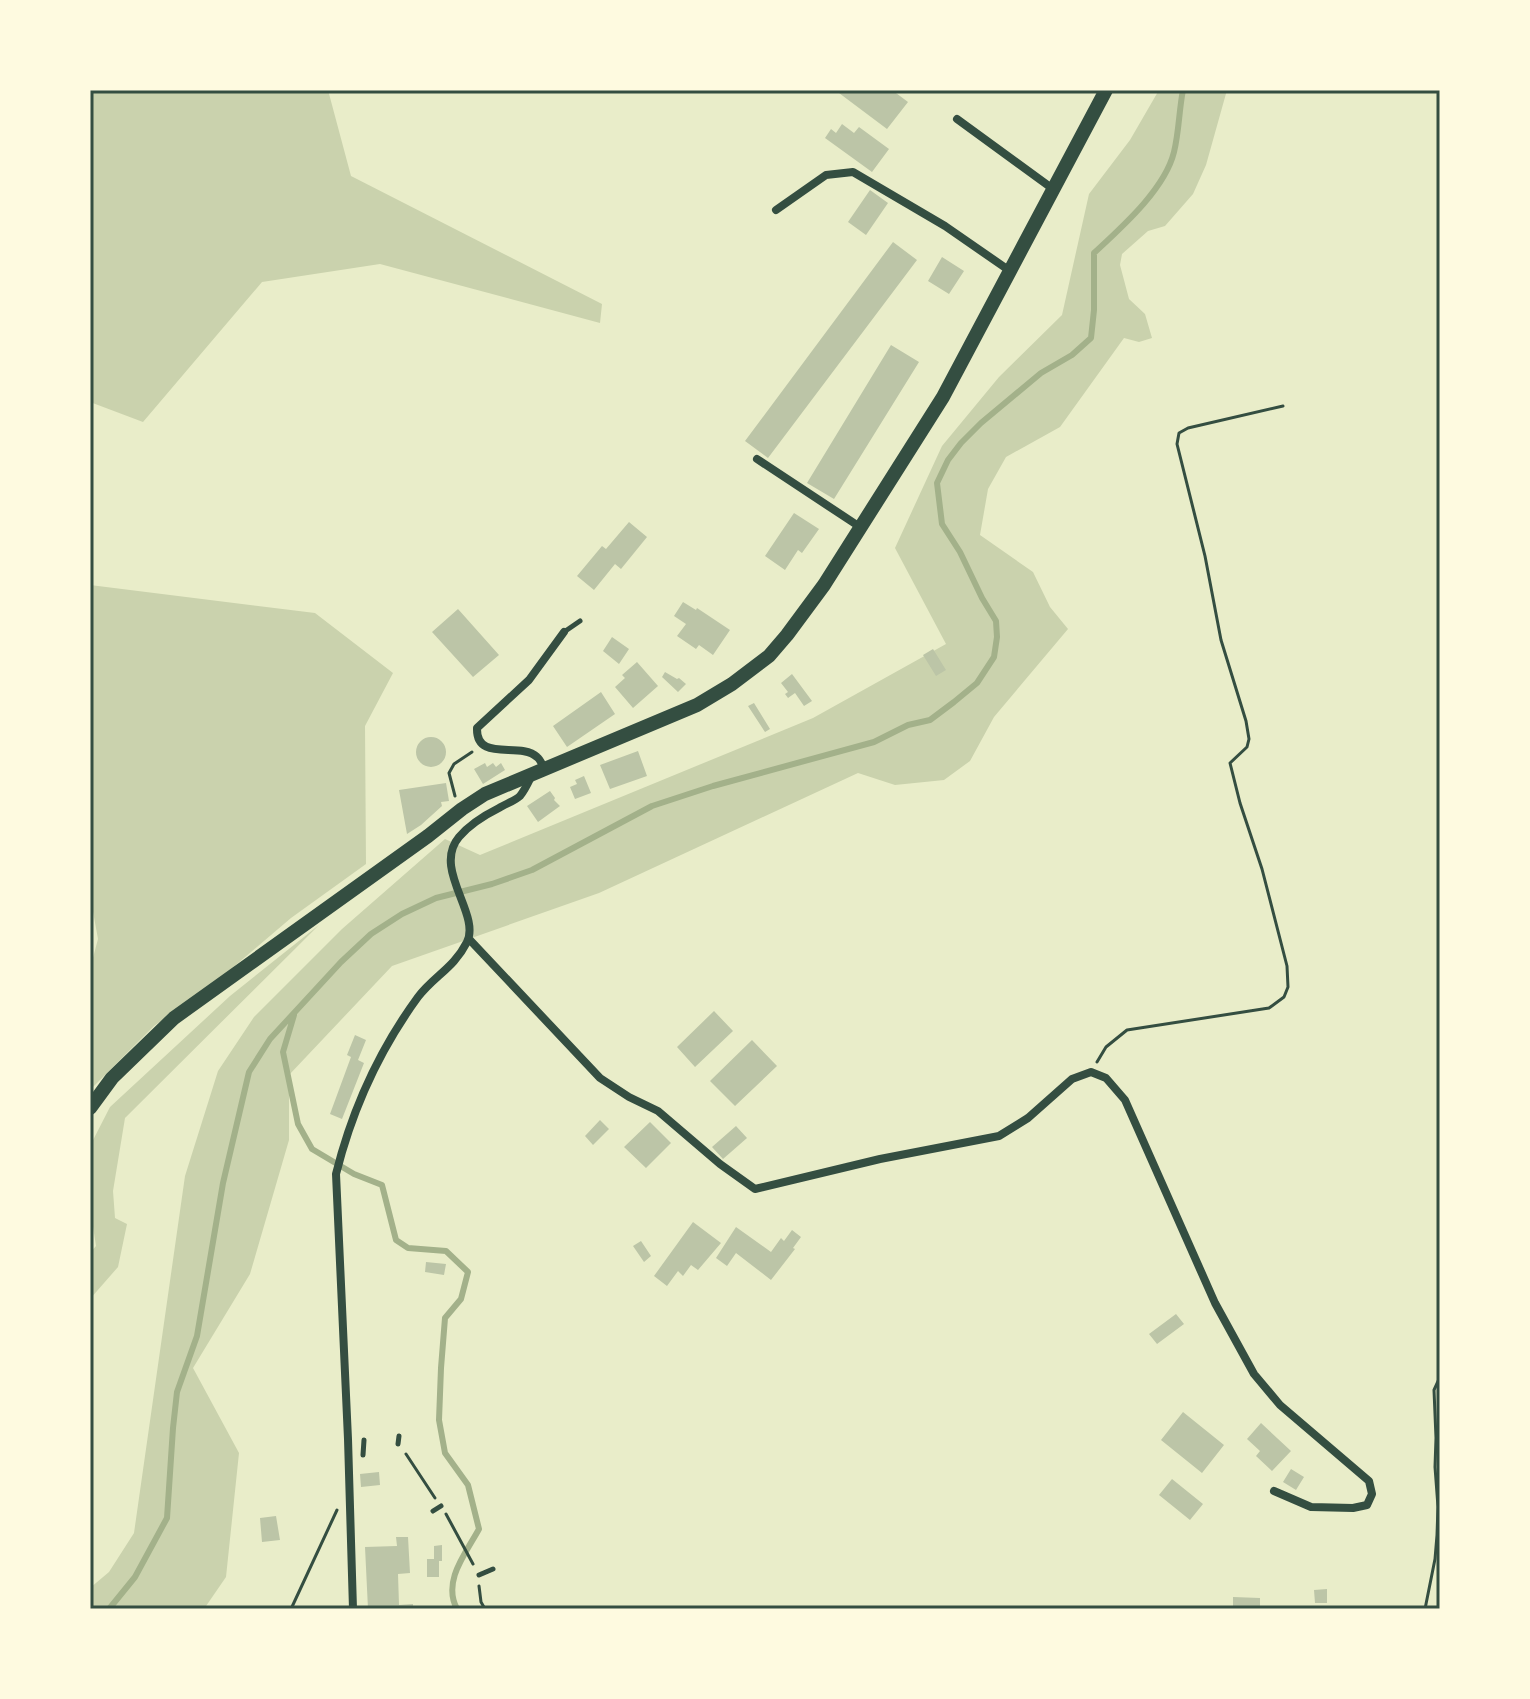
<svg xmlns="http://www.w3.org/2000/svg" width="1530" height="1699" font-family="Spectral,serif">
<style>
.green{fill:#cad2ad}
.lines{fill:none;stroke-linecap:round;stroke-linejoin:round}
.stream{stroke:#a3b18a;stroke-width:6}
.building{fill:#bcc5a7}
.path{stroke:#344e41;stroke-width:3}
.service{stroke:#344e41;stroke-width:5}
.minor{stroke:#344e41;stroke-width:8}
.secondary{stroke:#344e41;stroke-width:14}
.neatline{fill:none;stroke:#344e41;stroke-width:3}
</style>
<rect width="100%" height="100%" fill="#e9edc9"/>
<path class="green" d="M 90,90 L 328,90 L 351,176 L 602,304 L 600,323 L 380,264 L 262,282 L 143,422 L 90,402 Z
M 1159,90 L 1227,90 L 1206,165 L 1193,194 L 1165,226 L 1148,231 L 1122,254 L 1120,265 L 1129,299 L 1145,314 L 1152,338 L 1139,342 L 1124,338 L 1060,427 L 1006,457 L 988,489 L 980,535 L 1033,572 L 1050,607 L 1068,629 L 994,717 L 970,761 L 944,780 L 895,785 L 858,773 L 599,893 L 392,966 L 289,1075 L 289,1140 L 250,1274 L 193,1368 L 239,1453 L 226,1577 L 204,1609 L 90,1609 L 90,1588 L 109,1572 L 134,1533 L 185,1176 L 218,1071 L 254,1017 L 342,929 L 445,839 L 480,855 L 813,718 L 946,644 L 895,548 L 942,446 L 999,377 L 1062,315 L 1089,194 L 1130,140 Z
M 90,585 L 315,613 L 393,673 L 365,726 L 366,864 L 291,918 L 224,975 L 154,1026 L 90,1090 L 90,969 L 98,939 L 90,895 Z
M 319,925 L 125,1118 L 113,1191 L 115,1218 L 127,1224 L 118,1267 L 90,1299 L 90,1253 L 96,1246 L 90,1207 L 90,1146 L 110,1107 L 230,996 Z"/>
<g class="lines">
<path class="stream" d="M 294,1015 L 283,1052 L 298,1124 L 312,1149 L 354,1174 L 382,1185 L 396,1240 L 408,1248 L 446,1251 L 468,1272 L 461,1299 L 445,1318 L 441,1368 L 439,1420 L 445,1453 L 468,1485 L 479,1529 C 466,1553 442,1581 457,1609
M 109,1609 L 135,1577 L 167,1518 L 173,1428 L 177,1392 L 197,1336 L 223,1183 L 249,1072 L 270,1039 L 341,962 L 371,934 L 402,914 L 436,898 L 492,884 L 532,870 L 652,806 L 713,786 L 874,742 L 908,725 L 930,720 L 954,702 L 977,683 L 994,657 L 997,637 L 996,621 L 982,598 L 960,552 L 942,524 L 937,483 L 948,460 L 961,443 L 981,423 L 1041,373 L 1072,355 L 1091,338 L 1094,310 L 1094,253 C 1122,227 1165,189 1174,152 C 1179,132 1179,110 1183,90"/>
</g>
<path class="building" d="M 835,90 L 892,90 L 908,102 L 887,129 Z
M 842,124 L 854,133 L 859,127 L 889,149 L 872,172 L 825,138 L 831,129 L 836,133 Z
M 870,190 L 888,203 L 866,235 L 848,222 Z
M 893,242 L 917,260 L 768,458 L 745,441 Z
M 942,257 L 964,271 L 949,294 L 928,281 Z
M 891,345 L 919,362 L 834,499 L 807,483 Z
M 794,513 L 819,529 L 802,553 L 798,550 L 785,570 L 765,556 Z
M 629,522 L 647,537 L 621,569 L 615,564 L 594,590 L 577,576 L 602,546 L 606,549 Z
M 683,602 L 696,610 L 697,608 L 730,630 L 713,655 L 699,645 L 696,649 L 677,636 L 686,624 L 674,616 Z
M 458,609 L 499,655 L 473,677 L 432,632 Z
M 612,637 L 629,649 L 619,664 L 603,651 Z
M 933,649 L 946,670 L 936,676 L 923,655 Z
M 637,662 L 658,686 L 633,708 L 615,687 L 625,678 L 622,675 Z
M 665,672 L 677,679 L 679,678 L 686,684 L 678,692 L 662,677 Z
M 792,674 L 812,701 L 804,706 L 795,693 L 788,698 L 785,694 L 788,692 L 781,683 Z
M 601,692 L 615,714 L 567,747 L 553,726 Z
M 754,703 L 770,729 L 765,732 L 748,706 Z
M416 752a15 15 0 1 1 30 0a15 15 0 1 1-30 0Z
M 638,751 L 647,776 L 610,789 L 600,765 Z
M 485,763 L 487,767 L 493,763 L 496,767 L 501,763 L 505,770 L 483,784 L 474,769 Z
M 584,776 L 591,793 L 575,799 L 570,787 L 577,784 L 575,780 Z
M 446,783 L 449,801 L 441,802 L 442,806 L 421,825 L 407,834 L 399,790 Z
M 550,791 L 555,798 L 554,800 L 560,806 L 538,822 L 527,806 Z
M 714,1011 L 733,1031 L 695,1067 L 677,1047 Z
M 355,1035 L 366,1040 L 358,1060 L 364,1063 L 342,1119 L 330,1114 L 351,1057 L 347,1055 Z
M 752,1040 L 777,1066 L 735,1106 L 710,1081 Z
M 600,1120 L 609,1129 L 593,1145 L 585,1136 Z
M 650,1122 L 671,1143 L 646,1168 L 624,1147 Z
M 736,1126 L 747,1138 L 723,1159 L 712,1147 Z
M 693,1222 L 721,1243 L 698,1270 L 691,1265 L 683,1276 L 678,1271 L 667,1286 L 654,1276 Z
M 736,1227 L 771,1252 L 781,1238 L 784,1241 L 792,1230 L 801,1237 L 793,1248 L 795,1249 L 771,1280 L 736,1253 L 727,1266 L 716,1258 Z
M 641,1241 L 651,1256 L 644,1262 L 633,1246 Z
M 426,1262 L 446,1264 L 444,1275 L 425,1272 Z
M 1176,1314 L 1184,1324 L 1157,1344 L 1149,1334 Z
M 1183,1412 L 1224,1445 L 1202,1473 L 1161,1440 Z
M 1261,1423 L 1291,1451 L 1272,1471 L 1256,1456 L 1260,1451 L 1247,1439 Z
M 1291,1469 L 1304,1477 L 1296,1490 L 1283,1482 Z
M 379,1472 L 380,1485 L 361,1487 L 360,1474 Z
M 1172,1479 L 1203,1504 L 1190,1520 L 1159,1495 Z
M 276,1516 L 280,1540 L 262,1542 L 260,1518 Z
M 396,1537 L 408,1537 L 410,1573 L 398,1574 L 399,1605 L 413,1604 L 413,1609 L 368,1609 L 365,1547 L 397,1546 Z
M 442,1545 L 442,1561 L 439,1561 L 439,1577 L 427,1577 L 427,1559 L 434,1559 L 434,1546 Z
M 1327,1589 L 1327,1603 L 1315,1603 L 1314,1590 Z
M 1233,1597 L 1260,1598 L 1260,1609 L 1233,1609 Z"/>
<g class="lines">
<path class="path" d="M 455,796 L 449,773 L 454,764 L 472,752
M 1097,1062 L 1106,1047 L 1127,1030 L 1269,1008 L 1284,997 L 1288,987 L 1287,966 L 1262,869 L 1240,803 L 1230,763 L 1247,747 L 1249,739 L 1246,721 L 1221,640 L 1205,556 L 1177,444 L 1179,433 L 1188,428 L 1283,406
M 406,1454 L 435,1498
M 446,1514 L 473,1564
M 479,1586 L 481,1602 L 485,1609
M 291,1609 L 337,1510
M 1425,1609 L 1435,1559 L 1437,1535 L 1438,1507 L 1435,1467 L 1436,1438 L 1434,1390 L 1440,1377"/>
<path class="service" d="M 564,632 L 580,621
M 398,1444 L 399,1436
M 363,1455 L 364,1440
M 433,1511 L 441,1506
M 479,1575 L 493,1569"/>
<path class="minor" d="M 957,119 L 1053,189
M 776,210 L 826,175 L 853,172 L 945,226 L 1010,271
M 757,459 L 860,527
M 544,768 C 542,764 540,759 537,757 C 520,741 476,763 477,728 L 529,680 L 564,632
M 469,939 L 600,1078 L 629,1097 L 658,1111 L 720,1164 L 755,1189 L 880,1159 L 999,1136 L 1028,1118 L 1072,1079 L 1091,1072 L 1106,1078 L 1125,1100 L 1215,1303 L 1254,1374 L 1280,1405 L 1369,1481 L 1372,1494 L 1367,1505 L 1353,1508 L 1311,1507 L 1274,1491
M 353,1609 L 348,1439 L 336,1174 C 352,1110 380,1049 418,997 C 434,976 454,968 467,942 C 481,914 432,869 459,837 C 470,824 485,815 499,808 C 505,804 515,801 520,796 C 525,790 529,781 532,775"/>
<path class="secondary" d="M 90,1108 L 112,1078 L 174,1018 L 428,836 L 462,809 L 485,794 L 697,705 L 732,684 L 769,656 L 787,635 L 824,585 L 943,397 L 1106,90"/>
</g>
<rect width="1530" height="1699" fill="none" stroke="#fefae0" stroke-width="184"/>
<rect x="92" y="92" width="1346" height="1515" class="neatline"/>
</svg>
